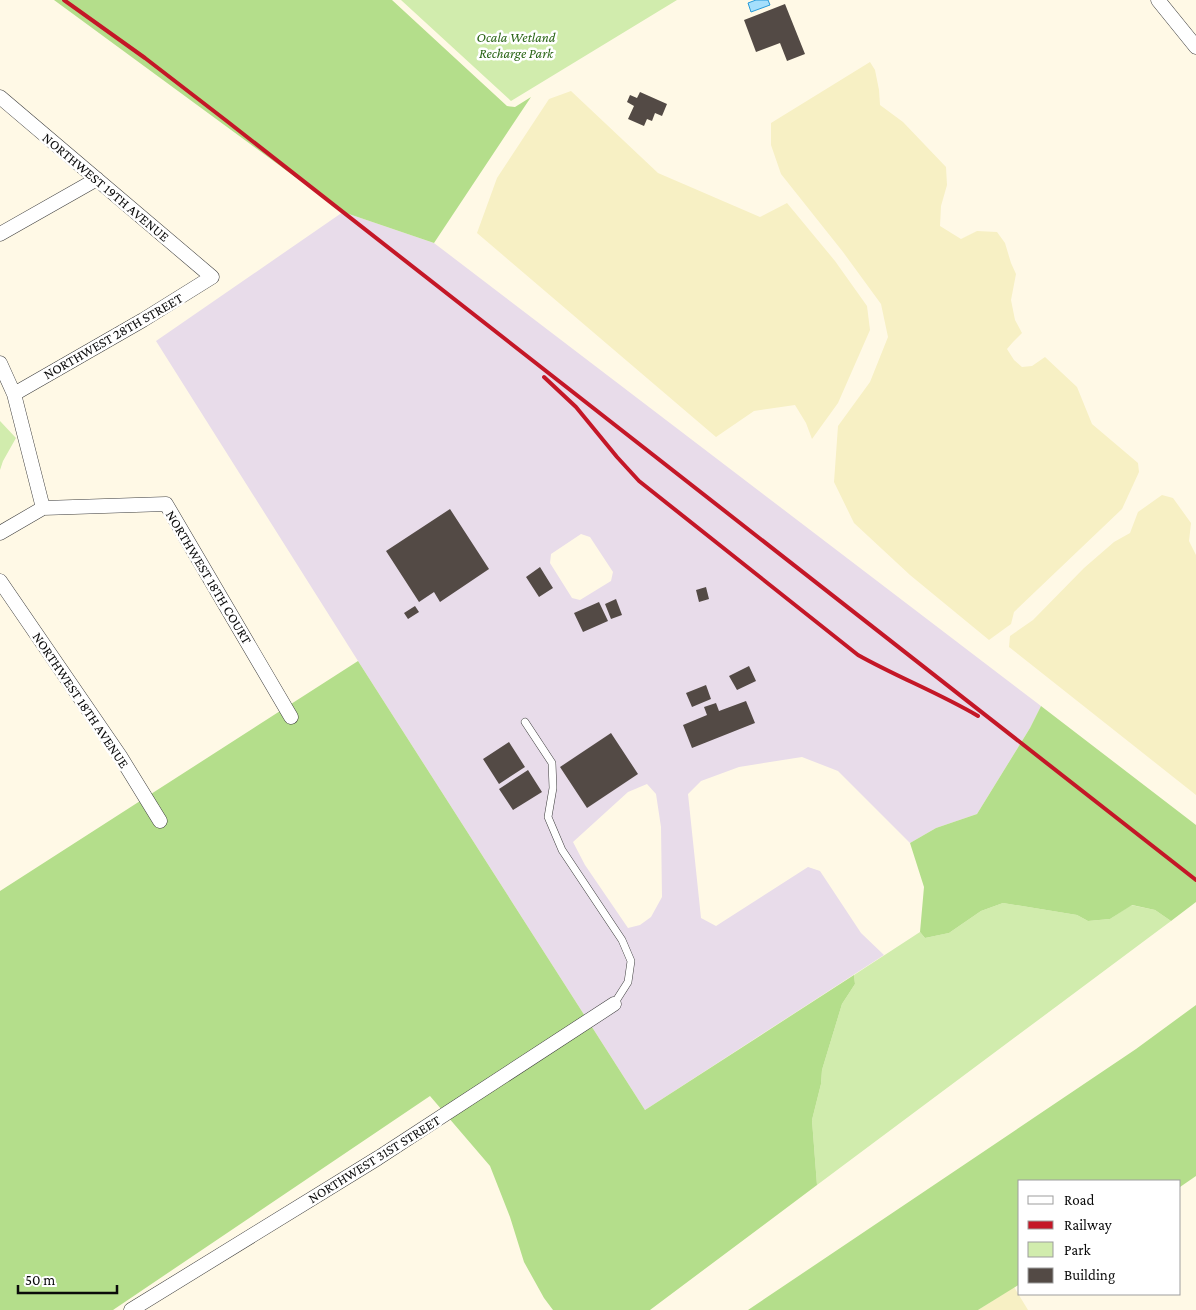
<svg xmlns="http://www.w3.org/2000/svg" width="1196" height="1310" font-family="'Crimson Pro',serif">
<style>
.industrial{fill:#e8dcea;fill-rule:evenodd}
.farmland{fill:#f7f0c4}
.green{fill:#d1ecad}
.forest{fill:#b4de8b}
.water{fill:#a5dffc;stroke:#269ad9}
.building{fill:#534a45}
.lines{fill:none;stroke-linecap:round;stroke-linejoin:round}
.lane-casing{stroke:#3d3d3d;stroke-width:8}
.street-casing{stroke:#3d3d3d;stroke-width:15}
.lane{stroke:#fff;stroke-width:7}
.street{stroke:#fff;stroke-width:14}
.rail{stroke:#c41727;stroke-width:4}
.labels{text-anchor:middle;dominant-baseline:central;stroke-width:5;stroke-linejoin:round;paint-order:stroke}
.park-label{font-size:14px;font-style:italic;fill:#2a6516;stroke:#fff}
.street-label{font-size:14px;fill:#0a0a0a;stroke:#fff}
</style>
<rect width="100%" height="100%" fill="#fff9e6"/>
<path class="industrial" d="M 343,212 L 434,243 L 1041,706 L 1030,728 L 977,814 L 936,828 L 910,843 L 838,771 L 802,757 L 739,767 L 701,781 L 688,794 L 701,918 L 716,926 L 808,867 L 820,871 L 861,933 L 884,955 L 645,1110 L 358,661 L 156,341 ZM 581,534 L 590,537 L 613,572 L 611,581 L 580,600 L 572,598 L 550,563 L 551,554 ZM 647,784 L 656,794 L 661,827 L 662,897 L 651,917 L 640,925 L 628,928 L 585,865 L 573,842 L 628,792 Z"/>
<path class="farmland" d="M 870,62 L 875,70 L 879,90 L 880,105 L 903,122 L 946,167 L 947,185 L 941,206 L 940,226 L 961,239 L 977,231 L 997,232 L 1005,243 L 1011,263 L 1016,274 L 1011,300 L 1015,320 L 1022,333 L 1013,342 L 1007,349 L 1014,360 L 1022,367 L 1032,366 L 1045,357 L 1077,387 L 1092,424 L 1138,463 L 1139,472 L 1122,509 L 1014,612 L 1011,624 L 989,640 L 910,575 L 854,523 L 834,482 L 838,426 L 870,382 L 888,337 L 881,304 L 843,252 L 781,174 L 771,145 L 771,123 Z
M 571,91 L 658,173 L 760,217 L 787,203 L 835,261 L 867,306 L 870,330 L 838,403 L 812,439 L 806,423 L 795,405 L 754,411 L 716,437 L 477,233 L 497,178 L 549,99 Z
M 1162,495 L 1173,498 L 1191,523 L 1189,541 L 1196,555 L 1196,795 L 1009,647 L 1010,636 L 1033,620 L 1084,568 L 1114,542 L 1130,533 L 1138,512 Z
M 1014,1287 L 1028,1310 L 978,1310 Z"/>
<path class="green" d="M 401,0 L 677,0 L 511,101 Z
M 0,421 L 16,438 L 3,461 L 0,470 Z
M 1003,903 L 1077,915 L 1088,921 L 1110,919 L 1131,905 L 1155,910 L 1171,921 L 817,1185 L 812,1120 L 821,1084 L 822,1070 L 842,1004 L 855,984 L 854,975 L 920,932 L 925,938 L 949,933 L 981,911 Z"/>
<path class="forest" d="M 54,0 L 392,0 L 507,106 L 515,107 L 531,97 L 434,243 L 343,212 Z
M 358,661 L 645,1110 L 854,975 L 855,984 L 842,1004 L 822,1070 L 821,1084 L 812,1120 L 817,1185 L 650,1310 L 553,1310 L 544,1298 L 524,1262 L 510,1217 L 490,1166 L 430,1096 L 113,1310 L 0,1310 L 0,891 Z
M 1041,706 L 1196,825 L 1196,902 L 1171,921 L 1155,910 L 1132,905 L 1110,919 L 1088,921 L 1077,915 L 1003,903 L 981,911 L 949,933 L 925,938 L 920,932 L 924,887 L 910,843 L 936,828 L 977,814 L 1030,728 Z
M 1196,1005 L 1196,1176 L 1180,1187 L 1180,1181 L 1020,1181 L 1020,1284 L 978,1310 L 748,1310 L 1136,1049 Z"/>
<path class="water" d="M 756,0 L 768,0 L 770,5 L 751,12 L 748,3 Z"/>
<path class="building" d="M 785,4 L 805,54 L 787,61 L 780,43 L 756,52 L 744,20 Z
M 640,92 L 667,104 L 662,116 L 655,113 L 652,121 L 647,119 L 644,126 L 628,119 L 634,106 L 627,102 L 630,95 L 637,98 Z
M 450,509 L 489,569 L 440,602 L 434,592 L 419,602 L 386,551 Z
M 540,567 L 553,588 L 539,597 L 526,577 Z
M 706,587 L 709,599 L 699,602 L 696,590 Z
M 616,599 L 622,615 L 611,619 L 605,604 Z
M 599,602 L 608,621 L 583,632 L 574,613 Z
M 415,606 L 419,612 L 408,619 L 404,613 Z
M 749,666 L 756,681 L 737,690 L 729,676 Z
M 706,685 L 711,699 L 692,707 L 686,693 Z
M 746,701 L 755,723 L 692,748 L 683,725 L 707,715 L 704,707 L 716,703 L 719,711 Z
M 611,733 L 638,774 L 587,808 L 560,767 Z
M 509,742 L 525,767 L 499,784 L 483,759 Z
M 528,770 L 542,792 L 513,810 L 499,789 Z"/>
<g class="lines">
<g class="lane-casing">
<path id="lane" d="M 525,722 L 552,763 L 553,788 L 548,817 L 562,850 L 622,940 L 631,961 L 628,982 L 614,1004"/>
</g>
<g class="street-casing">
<path id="street" d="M 1158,0 L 1196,47
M 0,97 L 212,277 L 143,320 L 14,394
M 0,234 L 97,179
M 0,363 L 14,394 L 43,508
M 0,533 L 43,508 L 166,504 L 291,717
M 0,581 L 120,756 L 160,821
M 131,1310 L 378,1158 L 614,1004"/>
</g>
<use href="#lane" class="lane"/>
<use href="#street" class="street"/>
<path class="rail" d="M 64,0 L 145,58 L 228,122 L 1196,880
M 544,377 L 576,407 L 617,457 L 639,481 L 858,655 C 897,677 939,693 978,716"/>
</g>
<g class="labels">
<g class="park-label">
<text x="516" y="37">Ocala Wetland<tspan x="516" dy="16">Recharge Park</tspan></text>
</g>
<g class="street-label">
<text transform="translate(106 187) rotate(40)">NORTHWEST 19TH AVENUE</text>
<text transform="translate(113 336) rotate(-30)">NORTHWEST 28TH STREET</text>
<text transform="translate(209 577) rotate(59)">NORTHWEST 18TH COURT</text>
<text transform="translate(81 700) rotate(56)">NORTHWEST 18TH AVENUE</text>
<text transform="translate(374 1159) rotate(-32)">NORTHWEST 31ST STREET</text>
</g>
</g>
<rect x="1018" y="1180" width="162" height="115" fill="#ffffff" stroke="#9d9d9d"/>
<rect x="1028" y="1196" width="25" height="8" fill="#ffffff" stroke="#9d9d9d"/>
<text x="1064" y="1205" font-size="15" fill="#0a0a0a">Road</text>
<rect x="1028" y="1221" width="25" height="8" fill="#c41727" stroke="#9d9d9d"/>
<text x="1064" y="1230" font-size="15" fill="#0a0a0a">Railway</text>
<rect x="1028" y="1242" width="25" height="15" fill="#d1ecad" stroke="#9d9d9d"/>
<text x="1064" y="1255" font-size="15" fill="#0a0a0a">Park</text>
<rect x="1028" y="1268" width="25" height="15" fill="#534a45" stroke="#9d9d9d"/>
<text x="1064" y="1280" font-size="15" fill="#0a0a0a">Building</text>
<path d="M18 1285v8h99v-8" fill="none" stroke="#0a0a0a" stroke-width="2.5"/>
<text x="25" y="1285" font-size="15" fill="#0a0a0a" stroke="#ffffff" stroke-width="4" paint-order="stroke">50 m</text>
</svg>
